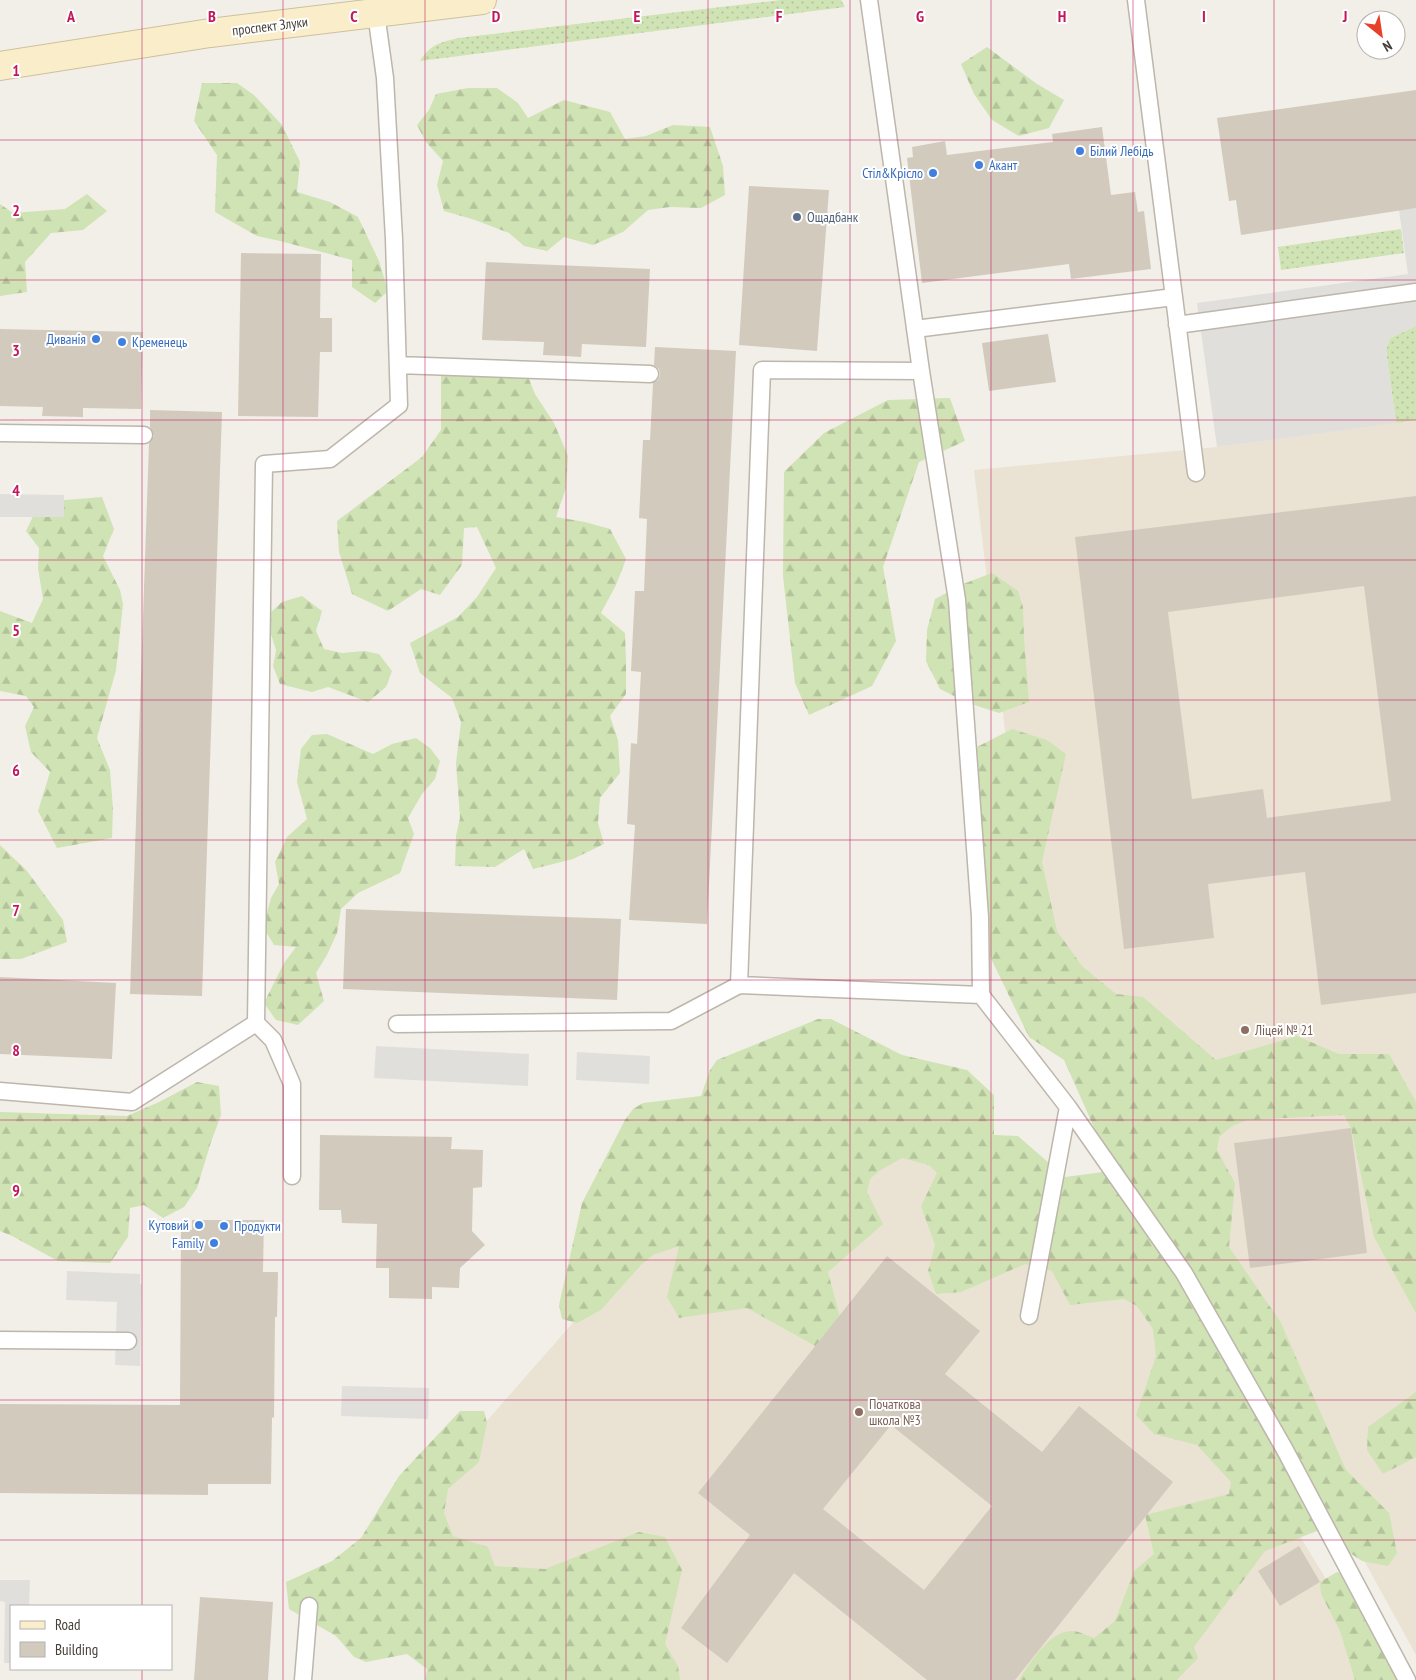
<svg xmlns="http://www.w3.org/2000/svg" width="1416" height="1680" font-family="'PT Sans Narrow',sans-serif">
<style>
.education{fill:#eae3d3}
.grass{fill:url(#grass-dots)}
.forest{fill:url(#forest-firs)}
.parking{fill:#e1dfdc}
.building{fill:#d3cabe;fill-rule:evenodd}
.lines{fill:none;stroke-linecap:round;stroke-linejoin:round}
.service-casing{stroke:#bdb6ab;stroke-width:19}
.secondary-casing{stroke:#cec09b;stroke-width:30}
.service{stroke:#fff;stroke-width:16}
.secondary{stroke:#faedca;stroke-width:28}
.grid{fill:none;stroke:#c2185b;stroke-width:1;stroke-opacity:0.55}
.shop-dot{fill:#3f7fe0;stroke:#fff;stroke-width:2}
.service-dot{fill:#5c6f8a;stroke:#fff;stroke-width:2}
.education-dot{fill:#8d6e63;stroke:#fff;stroke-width:2}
.labels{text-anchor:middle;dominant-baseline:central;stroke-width:4;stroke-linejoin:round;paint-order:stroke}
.street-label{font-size:14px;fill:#453f37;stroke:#fff}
.shop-label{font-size:14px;fill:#366cbe;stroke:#fff;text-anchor:start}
.service-label{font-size:14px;fill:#4e5e75;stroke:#fff;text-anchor:start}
.education-label{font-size:14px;fill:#785e54;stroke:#fff;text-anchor:start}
.grid-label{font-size:16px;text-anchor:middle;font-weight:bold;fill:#c2185b;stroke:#fff;stroke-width:4;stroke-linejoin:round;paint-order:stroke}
</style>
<defs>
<pattern id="grass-dots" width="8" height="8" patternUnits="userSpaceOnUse" patternTransform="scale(1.25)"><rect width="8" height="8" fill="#cfe3b4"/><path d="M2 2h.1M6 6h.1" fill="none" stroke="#b3c49b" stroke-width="1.8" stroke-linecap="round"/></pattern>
<pattern id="forest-firs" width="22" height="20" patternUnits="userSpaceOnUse" patternTransform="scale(1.25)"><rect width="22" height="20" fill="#cfe3b4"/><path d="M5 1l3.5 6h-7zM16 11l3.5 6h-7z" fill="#b3c49b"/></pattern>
</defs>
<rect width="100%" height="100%" fill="#f2efe8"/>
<path class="education" d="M 1416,420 L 1416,1655 L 1032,957 L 974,470 L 1217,447 Z
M 763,1106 L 947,1124 L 1147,1287 L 1388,1680 L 606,1680 L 385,1537 Z"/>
<path class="grass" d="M 781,0 L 841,0 L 845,7 L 420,61 C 431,44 439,43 458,38 Z
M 1401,229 L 1404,253 L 1281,270 L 1278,247 Z
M 1416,326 L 1416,420 L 1396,423 L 1386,350 L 1390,338 Z"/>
<path class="forest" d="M 987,47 L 1037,84 L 1064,100 L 1049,128 L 1019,136 L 992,120 L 974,94 L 961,64 Z
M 202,83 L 237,83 L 254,95 L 282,125 L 300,162 L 297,192 L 330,202 L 358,217 L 379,261 L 388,291 L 375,303 L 352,287 L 352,260 L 280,241 L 257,236 L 215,212 L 217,155 L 194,121 Z
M 468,88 L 497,88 L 518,103 L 528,118 L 564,100 L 610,112 L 625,139 L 646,136 L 673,125 L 710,127 L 723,166 L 725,195 L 701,208 L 670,207 L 648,210 L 623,232 L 593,245 L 564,237 L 547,251 L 524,246 L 509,233 L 475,220 L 444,211 L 437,185 L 443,161 L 426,142 L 417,125 L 429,110 L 436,94 Z
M 87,194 L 107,211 L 83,230 L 51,233 L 25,262 L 27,292 L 0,296 L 0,204 L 13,213 L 65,209 Z
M 526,372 L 535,394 L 554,423 L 568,456 L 566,488 L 556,517 L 585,522 L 610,529 L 626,559 L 616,585 L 601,613 L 625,633 L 626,661 L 626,694 L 610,716 L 618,740 L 620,773 L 600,798 L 598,823 L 604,844 L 573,859 L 533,869 L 524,849 L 495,867 L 455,866 L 456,836 L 460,818 L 456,763 L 461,722 L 452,698 L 420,673 L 410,643 L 458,617 L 477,597 L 496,568 L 477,527 L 464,528 L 462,565 L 440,595 L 421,589 L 388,611 L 352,594 L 339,552 L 337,521 L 422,457 L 441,430 L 441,374 Z
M 950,398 L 965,441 L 919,462 L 883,567 L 896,641 L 872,686 L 809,715 L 795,683 L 783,576 L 784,472 L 824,433 L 888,400 Z
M 102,497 L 114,529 L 103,556 L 120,590 L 123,604 L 116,670 L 97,738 L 110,770 L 113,809 L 112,838 L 57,848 L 38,811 L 50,772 L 31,752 L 25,726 L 34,707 L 26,696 L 0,691 L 0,611 L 32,623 L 43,599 L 38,568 L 39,548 L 26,531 L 36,510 L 53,501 Z
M 992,573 L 1018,591 L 1023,607 L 1024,639 L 1029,702 L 999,713 L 968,703 L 940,689 L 926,661 L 927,630 L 935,599 L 963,584 Z
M 302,596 L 322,611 L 316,631 L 324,649 L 342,653 L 364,651 L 379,654 L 392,671 L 386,687 L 368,702 L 328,687 L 312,692 L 280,684 L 273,666 L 276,650 L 269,628 L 270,613 L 282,602 Z
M 1012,729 L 1047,740 L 1066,754 L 1042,862 L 1057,931 L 1082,966 L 1116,994 L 1143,997 L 1216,1060 L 1297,1036 L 1339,1054 L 1389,1054 L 1416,1102 L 1416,1313 L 1374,1237 L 1351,1128 L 1344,1115 L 1247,1120 L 1232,1126 L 1219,1137 L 1217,1150 L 1235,1183 L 1229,1247 L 1280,1321 L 1346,1470 L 1389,1513 L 1397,1553 L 1388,1566 L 1362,1561 L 1317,1531 L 1265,1551 L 1194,1647 L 1198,1658 L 1177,1680 L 1019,1680 C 1030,1663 1050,1629 1074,1631 C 1081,1632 1088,1636 1094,1638 L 1115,1621 L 1134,1571 L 1154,1554 L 1145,1515 L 1229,1494 L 1231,1482 L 1197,1445 L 1154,1434 L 1136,1415 L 1156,1356 L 1153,1329 L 1137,1306 L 1124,1299 L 1070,1305 L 1052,1271 L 1025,1264 L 961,1292 L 936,1294 L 928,1271 L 935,1245 L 921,1206 L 937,1173 L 929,1165 L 902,1158 L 879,1171 L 870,1179 L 867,1192 L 883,1224 L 828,1272 L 853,1367 L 747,1308 L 679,1318 L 667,1297 L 679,1246 L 653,1255 L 641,1265 L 601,1310 L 577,1323 L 562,1319 L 559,1305 L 582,1203 L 625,1120 L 633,1109 L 643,1103 L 701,1096 L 710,1070 L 717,1060 L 818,1019 L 831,1019 L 902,1055 L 967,1070 L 994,1095 L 994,1135 L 1018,1136 L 1065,1177 L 1103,1172 L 1109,1161 L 1064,1060 L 1029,1037 L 984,944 L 989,914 L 974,851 L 973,749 Z
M 327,734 L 373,754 L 392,744 L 416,738 L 430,748 L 440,761 L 435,779 L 422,794 L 408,818 L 414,834 L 400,873 L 358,893 L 341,909 L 337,933 L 327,955 L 316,973 L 324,1001 L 298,1025 L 276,1020 L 264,1003 L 284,963 L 296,947 L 274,945 L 263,927 L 271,898 L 279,884 L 275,862 L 287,837 L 307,819 L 297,782 L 301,749 L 312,735 Z
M 0,845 L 27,871 L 63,920 L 67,942 L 21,959 L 0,959 Z
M 197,1082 L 219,1086 L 221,1115 L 211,1142 L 197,1188 L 184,1207 L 163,1218 L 144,1205 L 130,1208 L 128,1237 L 110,1263 L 58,1261 L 12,1236 L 0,1231 L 0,1112 L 127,1116 L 159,1102 Z
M 1416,1392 L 1416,1457 L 1383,1474 L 1367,1450 L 1368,1427 Z
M 460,1411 L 484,1411 L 487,1423 L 479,1462 L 448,1489 L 444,1513 L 453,1536 L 488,1547 L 495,1566 L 545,1569 L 639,1532 L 665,1537 L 682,1570 L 665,1644 L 678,1666 L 680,1680 L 425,1680 L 427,1669 L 407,1654 L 366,1662 L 354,1657 L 336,1636 L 289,1609 L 286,1582 L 332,1561 L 361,1538 L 399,1476 Z
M 1337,1572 L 1360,1581 L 1406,1680 L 1355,1680 L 1340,1631 L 1321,1594 L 1320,1582 Z"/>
<path class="parking" d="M 1416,208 L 1416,326 L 1390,338 L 1386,350 L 1396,423 L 1217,447 L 1197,303 L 1408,274 L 1399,210 Z
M 0,494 L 64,495 L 64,517 L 0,517 Z
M 376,1046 L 529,1054 L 528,1086 L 374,1078 Z
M 577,1052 L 650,1056 L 649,1084 L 576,1080 Z
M 67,1271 L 140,1274 L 140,1284 L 142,1284 L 140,1366 L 115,1365 L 117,1302 L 66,1300 Z
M 342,1386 L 429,1388 L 428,1419 L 341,1416 Z
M 0,1580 L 30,1580 L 29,1606 L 11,1606 L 11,1663 L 4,1663 L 5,1602 L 0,1601 Z"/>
<path class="building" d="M 1416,90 L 1416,208 L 1241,235 L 1236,200 L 1229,201 L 1217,118 Z
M 1102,127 L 1111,195 L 1135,192 L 1138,212 L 1144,211 L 1151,269 L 1071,279 L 1069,264 L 922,283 L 907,158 L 913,157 L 912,147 L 945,141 L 947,155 L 1053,142 L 1052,134 Z
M 749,186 L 829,190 L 817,351 L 739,345 Z
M 241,253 L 321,254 L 320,318 L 332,318 L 332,352 L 320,352 L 318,417 L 238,416 Z
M 486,262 L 650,269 L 646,347 L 582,344 L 581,357 L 565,356 L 543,355 L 544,342 L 482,340 Z
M 0,329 L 143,332 L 141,409 L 83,408 L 83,417 L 42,416 L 43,407 L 0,406 Z
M 1048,334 L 1056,382 L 989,391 L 982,343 Z
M 655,347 L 736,351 L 707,924 L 629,920 L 635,825 L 627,824 L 631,743 L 637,744 L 641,672 L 631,671 L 635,591 L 644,591 L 647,519 L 639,518 L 643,440 L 650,440 L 653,383 L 658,380 L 660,375 L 659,369 L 654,365 Z
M 150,410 L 222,412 L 202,996 L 130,994 L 149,443 L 154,436 L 150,427 Z
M 1416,496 L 1416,993 L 1321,1005 L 1305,872 L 1208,884 L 1214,938 L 1124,949 L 1075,537 ZM 1364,586 L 1391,801 L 1267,818 L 1263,789 L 1192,799 L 1168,612 Z
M 346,909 L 621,919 L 617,1000 L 343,989 Z
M 0,977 L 116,983 L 112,1059 L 0,1054 Z
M 1351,1128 L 1367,1253 L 1250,1268 L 1234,1143 Z
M 320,1135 L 452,1137 L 451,1149 L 483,1150 L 482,1187 L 473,1188 L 472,1231 L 485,1245 L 460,1268 L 459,1288 L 432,1287 L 432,1299 L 389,1298 L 389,1268 L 376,1268 L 377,1224 L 342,1223 L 341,1210 L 319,1210 Z
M 192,1220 L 264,1220 L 263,1272 L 278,1272 L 277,1317 L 275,1317 L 274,1418 L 272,1417 L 271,1484 L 208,1484 L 208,1495 L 0,1493 L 0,1404 L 180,1405 L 181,1230 L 192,1230 Z
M 887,1256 L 980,1331 L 945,1374 L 1042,1452 L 1079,1406 L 1173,1482 L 1015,1680 L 927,1680 L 794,1573 L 727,1663 L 681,1628 L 750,1535 L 698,1493 ZM 891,1425 L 992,1506 L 924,1590 L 823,1509 Z
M 1299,1546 L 1320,1582 L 1280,1606 L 1258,1571 Z
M 200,1597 L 273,1602 L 268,1680 L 194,1680 Z"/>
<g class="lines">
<g class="service-casing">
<path id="service" d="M 869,0 L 921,371 L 957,600 L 980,917 L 981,995 L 1068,1107 L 1184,1273 L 1285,1450 L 1407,1680
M 1174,297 L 1196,473
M 1177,325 L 1416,292
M 915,329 L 1174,297 L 1136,0
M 398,365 L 650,374
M 0,433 L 144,435
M 739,985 L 762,370 L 921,371
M 397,1024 L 671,1021 L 739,985 L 981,995
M 0,1091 L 132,1102 L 256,1023
M 292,1176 L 292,1084 L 273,1040 L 256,1023 L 264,464 L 330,459 L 399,405 L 394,239 L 385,78 L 376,13
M 1029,1316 L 1068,1107
M 0,1340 L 128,1341
M 303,1680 L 309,1606"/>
</g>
<g class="secondary-casing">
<path id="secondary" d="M 0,66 L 210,33 L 482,0"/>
</g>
<use href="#service" class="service"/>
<use href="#secondary" class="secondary"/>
</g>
<path class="grid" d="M 142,0 L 142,1606M 283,0 L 283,1680M 425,0 L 425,1680M 566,0 L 566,1680M 708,0 L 708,1680M 850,0 L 850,1680M 991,0 L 991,1680M 1133,0 L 1133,1680M 1274,0 L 1274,1680M 0,140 L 1416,140M 0,280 L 1416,280M 0,420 L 1416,420M 0,560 L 1416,560M 0,700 L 1416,700M 0,840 L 1416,840M 0,980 L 1416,980M 0,1120 L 1416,1120M 0,1260 L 1416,1260M 0,1400 L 1416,1400M 0,1540 L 1416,1540M 142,1669 L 142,1680"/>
<g class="shop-dot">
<circle cx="1080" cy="151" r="5"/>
<circle cx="979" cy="165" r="5"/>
<circle cx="933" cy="173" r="5"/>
<circle cx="96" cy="339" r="5"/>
<circle cx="122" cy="342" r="5"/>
<circle cx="199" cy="1225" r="5"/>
<circle cx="224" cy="1226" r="5"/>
<circle cx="214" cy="1243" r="5"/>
</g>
<circle class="service-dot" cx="797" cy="217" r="5"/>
<g class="education-dot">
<circle cx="1245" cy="1030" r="5"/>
<circle cx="859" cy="1412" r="5"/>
</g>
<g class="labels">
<g class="street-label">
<text transform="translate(270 26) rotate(-7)">проспект Злуки</text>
</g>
<g class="shop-label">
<text x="1090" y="151">Білий Лебідь</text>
<text x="989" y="165">Акант</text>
<text x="923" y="173" text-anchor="end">Стіл&amp;Крісло</text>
<text x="86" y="339" text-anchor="end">Диванія</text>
<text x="132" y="342">Кременець</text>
<text x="189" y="1225" text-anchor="end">Кутовий</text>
<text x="234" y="1226">Продукти</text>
<text x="204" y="1243" text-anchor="end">Family</text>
</g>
<g class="service-label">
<text x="807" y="217">Ощадбанк</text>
</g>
<g class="education-label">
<text x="1255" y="1030">Ліцей № 21</text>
<text x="869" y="1404">Початкова<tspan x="869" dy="16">школа №3</tspan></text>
</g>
</g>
<g class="grid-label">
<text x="71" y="22">A</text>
<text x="212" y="22">B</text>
<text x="354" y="22">C</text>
<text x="496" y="22">D</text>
<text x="637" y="22">E</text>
<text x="779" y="22">F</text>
<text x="920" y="22">G</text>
<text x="1062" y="22">H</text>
<text x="1204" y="22">I</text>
<text x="1345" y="22">J</text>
<text x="16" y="76">1</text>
<text x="16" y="216">2</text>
<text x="16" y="356">3</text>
<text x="16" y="496">4</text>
<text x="16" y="636">5</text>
<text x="16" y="776">6</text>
<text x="16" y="916">7</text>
<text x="16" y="1056">8</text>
<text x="16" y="1196">9</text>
</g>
<rect x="10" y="1605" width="162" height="65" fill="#ffffff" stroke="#b5b2af"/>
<rect x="20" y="1621" width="25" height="8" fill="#faedca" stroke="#b5b2af"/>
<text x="55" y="1630" font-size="15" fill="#453f37">Road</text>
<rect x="20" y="1642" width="25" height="15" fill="#d3cabe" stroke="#b5b2af"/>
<text x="55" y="1655" font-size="15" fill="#453f37">Building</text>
<g transform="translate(1381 35) rotate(150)"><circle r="24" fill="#ffffff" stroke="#b5b2af"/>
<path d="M0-4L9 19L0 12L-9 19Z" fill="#e84129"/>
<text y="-8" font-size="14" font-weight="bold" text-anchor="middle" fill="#453f37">N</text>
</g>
</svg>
